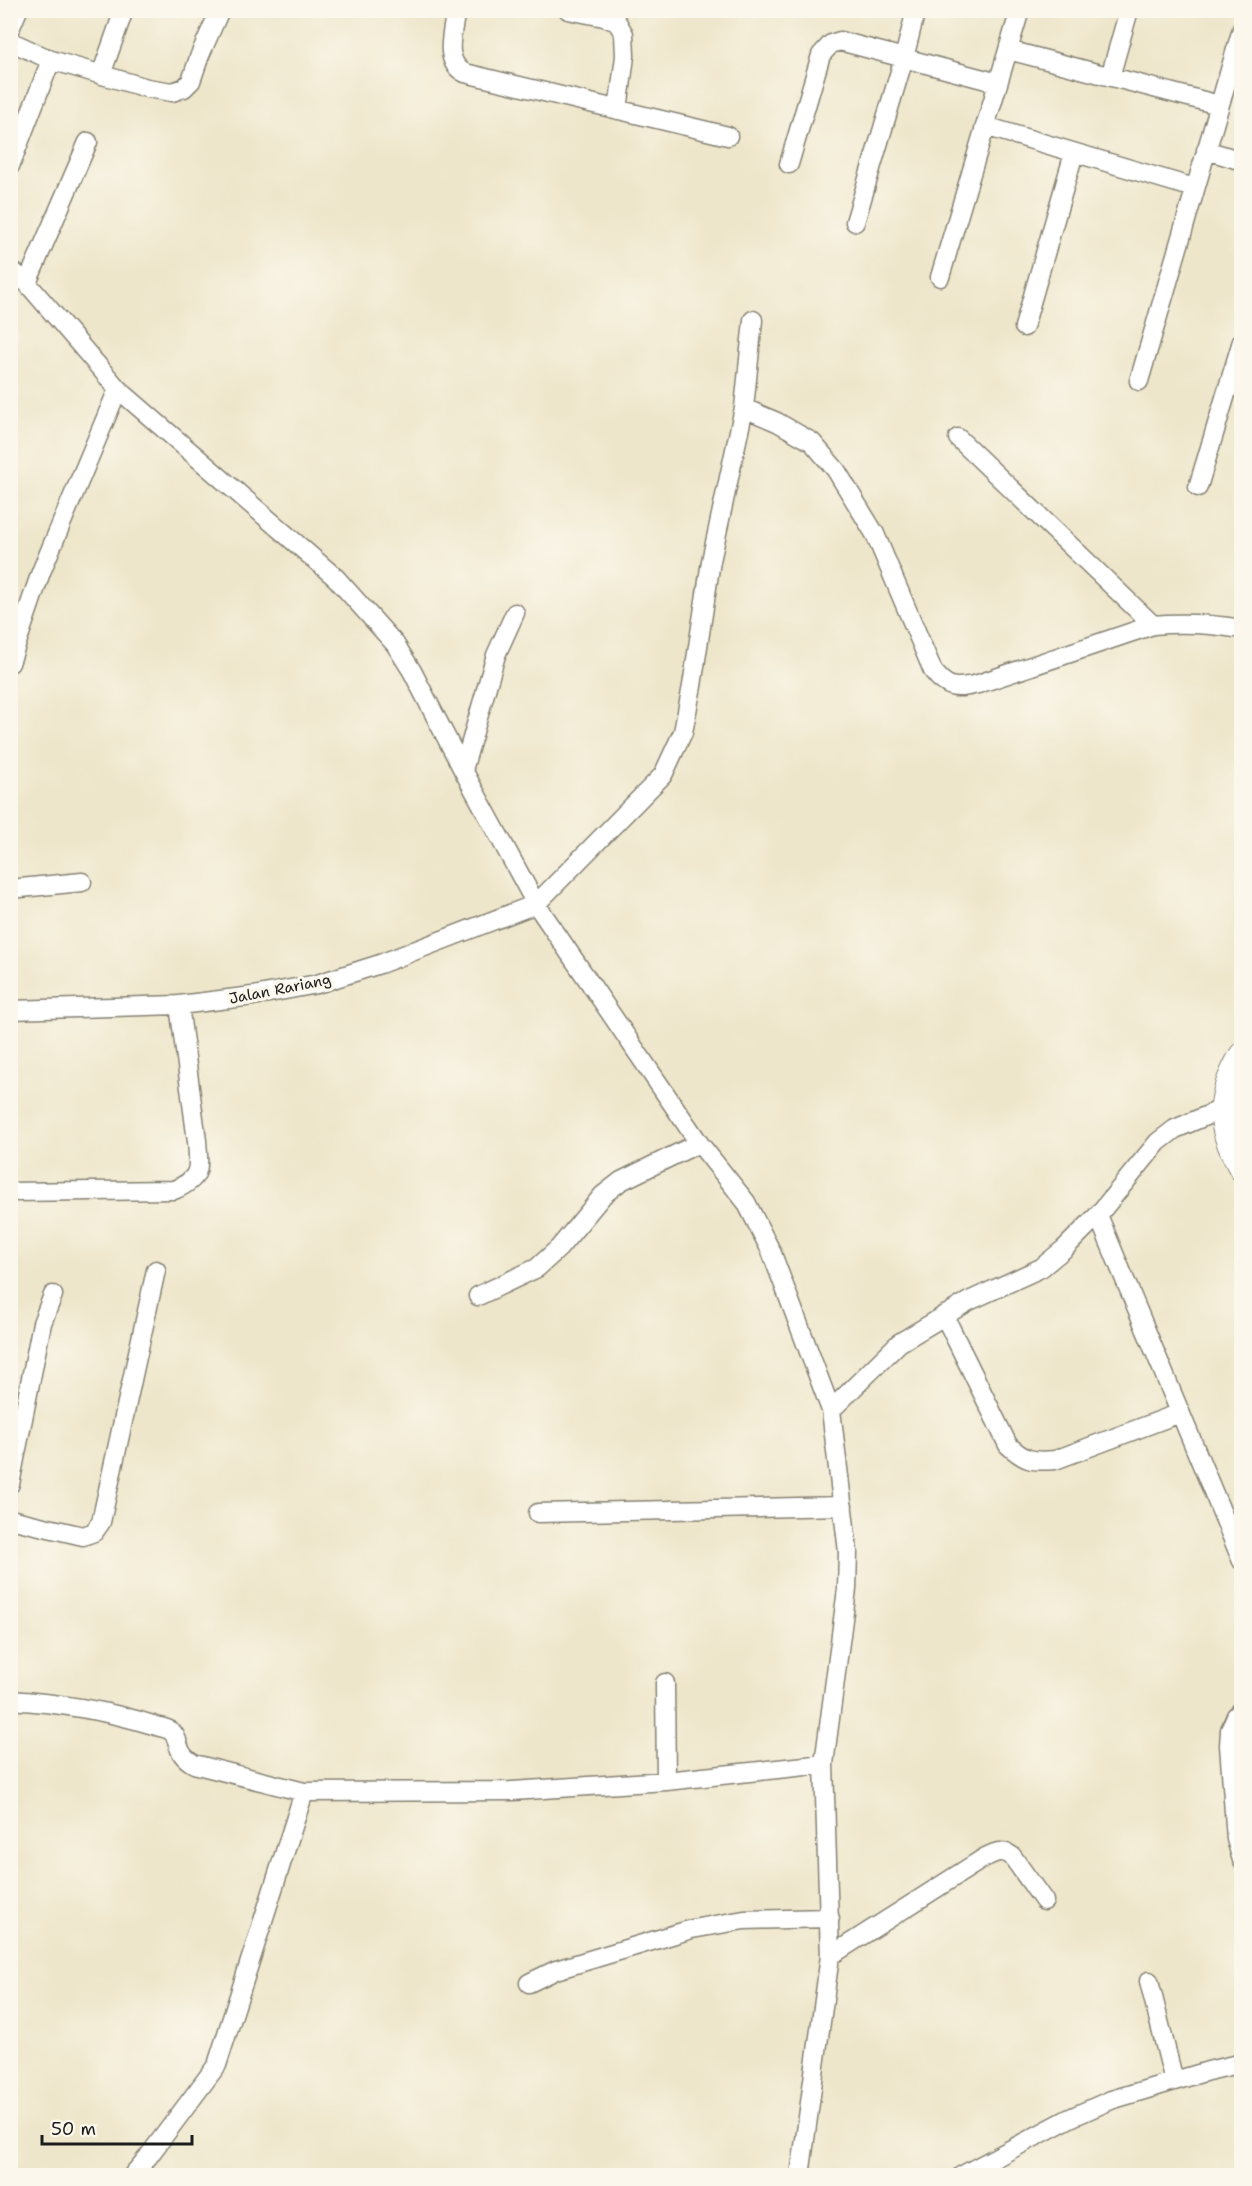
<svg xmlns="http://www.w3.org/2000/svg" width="1252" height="2186" font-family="'Shantell Sans',sans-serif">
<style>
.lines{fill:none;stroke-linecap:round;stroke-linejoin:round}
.street-casing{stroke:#858173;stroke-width:21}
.secondary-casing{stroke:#858173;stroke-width:28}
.street{stroke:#fff;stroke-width:18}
.secondary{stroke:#fff;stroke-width:26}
.labels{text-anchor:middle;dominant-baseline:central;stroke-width:6;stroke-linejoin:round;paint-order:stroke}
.street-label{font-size:15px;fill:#1c1c1c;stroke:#fbf7ec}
</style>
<rect width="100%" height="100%" fill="#fbf7ec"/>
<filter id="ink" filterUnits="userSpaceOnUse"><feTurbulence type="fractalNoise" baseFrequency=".0167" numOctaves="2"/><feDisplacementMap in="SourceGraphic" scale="12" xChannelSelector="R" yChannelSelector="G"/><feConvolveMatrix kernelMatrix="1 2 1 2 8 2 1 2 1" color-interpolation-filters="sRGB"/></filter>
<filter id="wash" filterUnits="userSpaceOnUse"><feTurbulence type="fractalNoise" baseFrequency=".008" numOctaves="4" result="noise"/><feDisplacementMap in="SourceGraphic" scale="24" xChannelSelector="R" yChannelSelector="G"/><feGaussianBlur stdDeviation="1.35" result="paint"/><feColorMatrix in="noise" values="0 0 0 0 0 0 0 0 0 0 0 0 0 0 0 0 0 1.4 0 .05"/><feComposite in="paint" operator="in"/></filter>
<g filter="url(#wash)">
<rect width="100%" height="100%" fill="#eee6ca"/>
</g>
<g filter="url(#ink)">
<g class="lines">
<g class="street-casing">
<path id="street" d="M 456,10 C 453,31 442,62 465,73 L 728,136
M 568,10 L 604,17 L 617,22 L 624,34 L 625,56 L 618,110
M 10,29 L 18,10
M 10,39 L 14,43 L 51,60 L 147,88 L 172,92 L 184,88 L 191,81 L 200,55 L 220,10
M 1008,50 L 1219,105
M 101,75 L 124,10
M 1110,77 L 1129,10
M 985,126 L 1194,188
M 1206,150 L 1242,161
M 789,164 L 821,55 L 831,44 L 840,41 L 998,83
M 10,166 L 51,60
M 855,222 L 904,58 L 916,10
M 10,269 L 27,283 L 118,389 L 336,578 L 395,644 L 412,671 L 463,770 L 536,904 L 699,1143 L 746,1202 L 771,1251 L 831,1410 L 848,1552 L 847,1589 L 824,1764 L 830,1956 L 800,2176
M 940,277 L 1020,10
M 27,283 L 88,142
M 1024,327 L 1074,153
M 1139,381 L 1242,29
M 744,408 L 777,422 L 812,442 L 836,470 L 875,534 L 933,671 C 948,690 956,689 978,684 L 1153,625 C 1183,622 1212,624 1242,629
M 958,438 L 1153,625
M 1198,487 L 1242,341
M 10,663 L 41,572 L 118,389
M 463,770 L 496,655 L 515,613
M 10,889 L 82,882
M 10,1010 L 179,1005 L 253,996 L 317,984 L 380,964 L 536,904 L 663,775 L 683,732 L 692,686 L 711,561 L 744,408 L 753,320
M 10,1192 L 174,1190 C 202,1178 199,1169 197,1141 L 179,1005
M 1098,1215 L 1242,1561
M 478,1296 L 537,1268 L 559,1248 L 603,1195 L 621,1181 L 699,1143
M 944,1315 L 1008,1445 C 1025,1461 1032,1462 1055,1460 L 1180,1413
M 831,1410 L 899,1343 L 969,1301 L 1041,1268 L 1064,1249 L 1098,1215 L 1158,1142 L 1175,1129 L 1222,1109
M 10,1484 L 42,1323 L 53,1295
M 538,1513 L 843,1506
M 10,1519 L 83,1536 L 94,1532 L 101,1522 L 156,1270
M 665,1683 L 666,1781
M 10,1700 C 58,1703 108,1711 153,1725 C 158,1727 167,1728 171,1731 C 182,1740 173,1752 194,1764 L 304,1792 L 512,1791 L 666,1781 L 824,1764
M 1242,1710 L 1236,1716 L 1230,1730 L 1229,1745 L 1236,1839 L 1242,1860
M 830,1956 L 984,1858 C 995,1852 1002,1849 1012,1856 L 1044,1901
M 1149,1981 L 1174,2081
M 529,1983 L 556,1970 L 692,1929 L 744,1920 L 830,1918
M 132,2176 L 148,2157 L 217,2065 L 304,1792
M 961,2176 L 1070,2118 L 1111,2100 L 1208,2071 L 1242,2063"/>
</g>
<g class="secondary-casing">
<path id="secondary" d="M 1242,1056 C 1217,1099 1218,1126 1242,1168"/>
</g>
<use href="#street" class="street"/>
<use href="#secondary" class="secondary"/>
</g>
</g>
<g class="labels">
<g class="street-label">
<text transform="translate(280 989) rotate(-11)">Jalan Rariang</text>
</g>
</g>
<rect width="1252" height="2186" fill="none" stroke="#fbf7ec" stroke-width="36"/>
<path d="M42 2135v9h150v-9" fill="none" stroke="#1c1c1c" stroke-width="3"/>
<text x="51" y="2135" font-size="18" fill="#1c1c1c" stroke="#fbf7ec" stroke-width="4.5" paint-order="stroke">50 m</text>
</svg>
